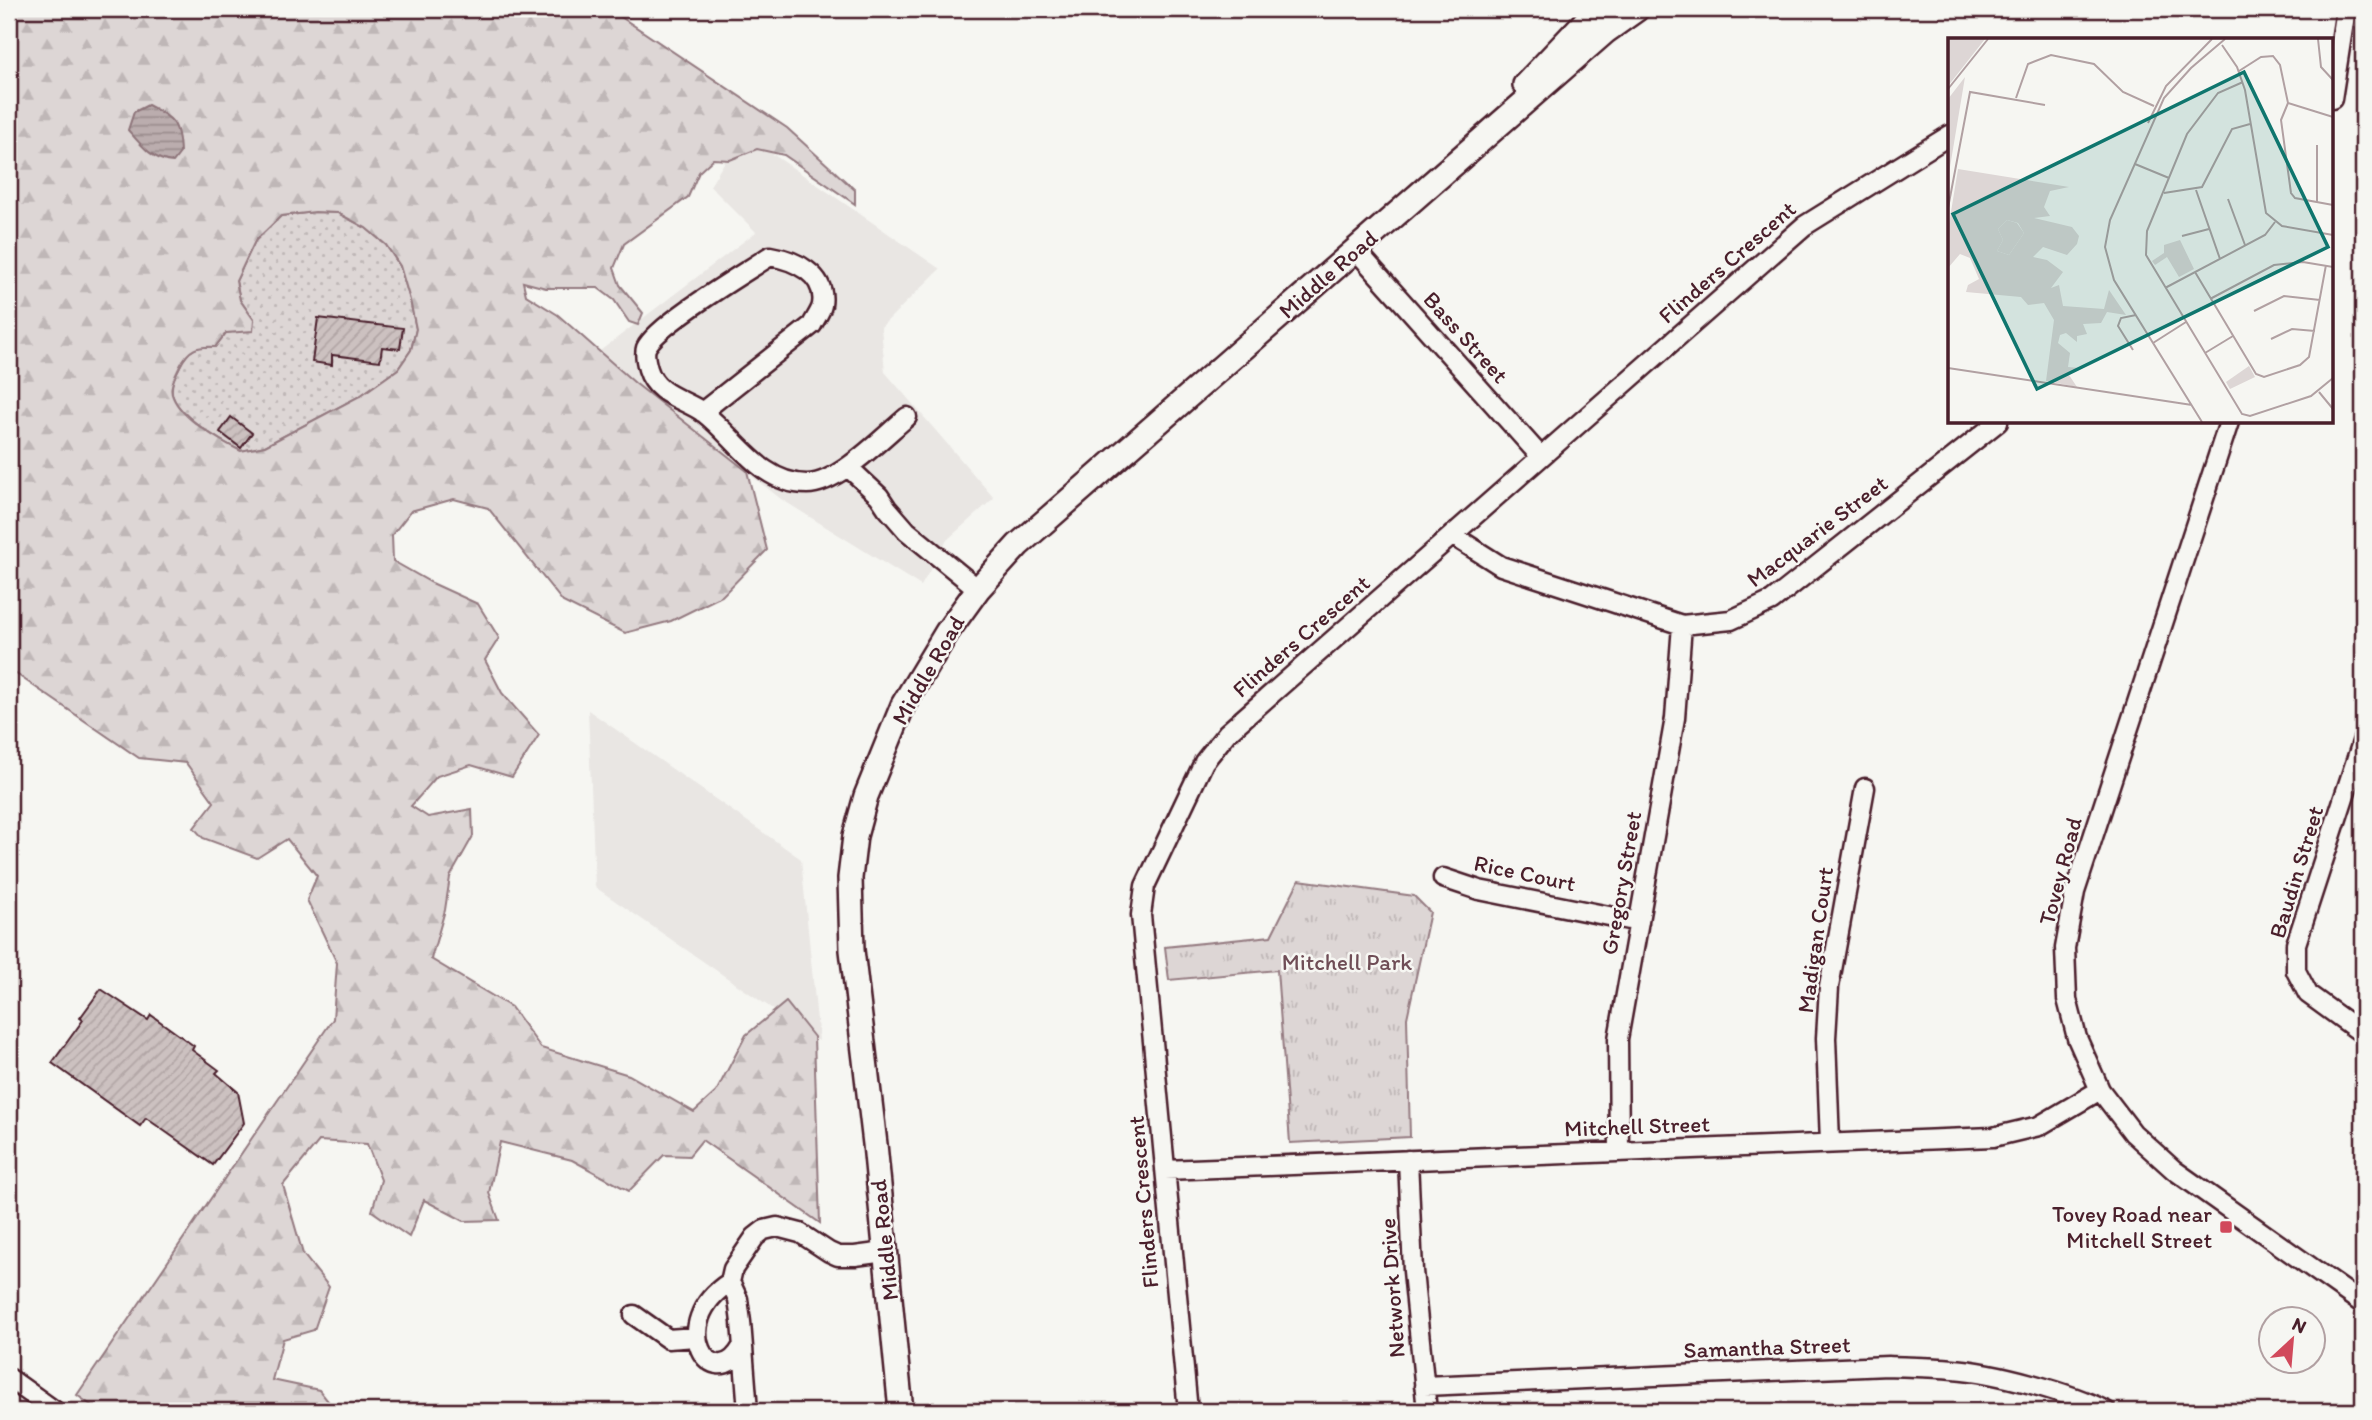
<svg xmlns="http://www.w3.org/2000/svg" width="2372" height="1420" font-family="Itim,sans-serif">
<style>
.built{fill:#e9e6e3}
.grass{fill:url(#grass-dots);stroke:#947a80;stroke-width:2}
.forest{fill:url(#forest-firs);stroke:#947a80;stroke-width:2;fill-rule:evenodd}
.park{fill:url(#park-tufts);stroke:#947a80;stroke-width:2}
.water{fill:url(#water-rules);stroke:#8e747a;stroke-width:2}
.building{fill:url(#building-hatch);stroke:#4a1f2b;stroke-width:2}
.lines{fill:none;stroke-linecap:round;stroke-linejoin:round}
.minor-casing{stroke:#4a1f2b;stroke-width:23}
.major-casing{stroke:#4a1f2b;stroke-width:28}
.minor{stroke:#f6f6f2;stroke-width:18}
.major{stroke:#f6f6f2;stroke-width:23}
.poi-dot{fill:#d1495b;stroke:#f6f6f2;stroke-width:2.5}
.labels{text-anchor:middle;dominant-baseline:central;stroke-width:5;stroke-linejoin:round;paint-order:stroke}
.street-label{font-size:23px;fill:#4a1f2b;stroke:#f6f6f2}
.park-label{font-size:23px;fill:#6f4d56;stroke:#f6f6f2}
.poi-label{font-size:23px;fill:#4a1f2b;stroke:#f6f6f2;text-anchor:end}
.inset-road{fill:none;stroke:#b1a0a2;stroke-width:2}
.view{fill:#0f766e;fill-opacity:0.15;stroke:#0f766e;stroke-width:3.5}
.inset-edge{fill:none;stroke:#4a1f2b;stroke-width:3.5}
</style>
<defs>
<pattern id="grass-dots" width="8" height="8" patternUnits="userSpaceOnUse" patternTransform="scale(1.75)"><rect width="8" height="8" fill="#ddd6d5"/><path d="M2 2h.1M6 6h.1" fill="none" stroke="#bfb7b7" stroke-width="1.8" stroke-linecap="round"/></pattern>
<pattern id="forest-firs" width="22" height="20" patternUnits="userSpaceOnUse" patternTransform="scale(1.75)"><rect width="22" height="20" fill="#ddd6d5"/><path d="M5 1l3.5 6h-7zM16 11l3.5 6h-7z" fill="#bfb7b7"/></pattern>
<pattern id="park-tufts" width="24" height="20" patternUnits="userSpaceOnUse" patternTransform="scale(1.75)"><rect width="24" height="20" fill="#ddd6d5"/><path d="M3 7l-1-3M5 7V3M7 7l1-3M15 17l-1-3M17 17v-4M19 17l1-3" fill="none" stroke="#bfb7b7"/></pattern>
<pattern id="water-rules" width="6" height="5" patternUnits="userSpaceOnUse" patternTransform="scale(1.75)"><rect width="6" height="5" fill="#bbadae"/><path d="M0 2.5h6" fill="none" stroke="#9a8c8e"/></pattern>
<pattern id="building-hatch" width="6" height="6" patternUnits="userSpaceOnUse" patternTransform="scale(1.75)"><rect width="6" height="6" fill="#ccc1c0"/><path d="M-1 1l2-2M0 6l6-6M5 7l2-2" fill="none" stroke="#b1a5a5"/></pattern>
</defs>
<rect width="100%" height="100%" fill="#f6f6f2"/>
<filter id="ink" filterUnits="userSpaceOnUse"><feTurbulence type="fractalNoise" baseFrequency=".0143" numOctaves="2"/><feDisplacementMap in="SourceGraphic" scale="14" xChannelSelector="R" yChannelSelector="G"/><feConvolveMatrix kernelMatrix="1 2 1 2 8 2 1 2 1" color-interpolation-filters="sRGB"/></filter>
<g filter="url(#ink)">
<path class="built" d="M 742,133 L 940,269 L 881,327 L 885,372 L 994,498 L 947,540 L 921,586 L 781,499 L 596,354 L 756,232 L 710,186 Z
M 588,710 L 801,859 L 819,1041 L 595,887 Z"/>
<path class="grass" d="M 315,212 L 338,213 L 366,228 L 386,245 L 400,266 L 410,300 L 416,329 L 411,350 L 398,369 L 360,396 L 265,446 L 241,451 C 222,442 173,413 172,392 C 171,382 176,374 180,366 C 189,348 197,346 215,347 L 226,333 L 240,331 L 254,320 L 240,300 L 236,281 L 255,241 L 281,216 Z"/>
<path class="forest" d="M 9,9 L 609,9 L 787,128 L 855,190 L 855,204 L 784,155 L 757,149 L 730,160 L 713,159 L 699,172 L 688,197 L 624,244 L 614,268 L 620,285 L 643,313 L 638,325 L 629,322 L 614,300 L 598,288 L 546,288 L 523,282 L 526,295 L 558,315 L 635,383 L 747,471 L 767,550 L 722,596 L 671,621 L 625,633 L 563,602 L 488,508 L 454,499 L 411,511 L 392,535 L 393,561 L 432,583 L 478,604 L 499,638 L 485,660 L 502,693 L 539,735 L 512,777 L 471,765 L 437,776 L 411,806 L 428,817 L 472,809 L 473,836 L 450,877 L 445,910 L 431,959 L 511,1007 L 541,1048 L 629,1075 L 694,1112 L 716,1092 L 746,1035 L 786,1002 L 814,1037 L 820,1223 L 702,1140 L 689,1156 L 664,1155 L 629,1191 L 572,1160 L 500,1142 L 489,1193 L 499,1220 L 464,1221 L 424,1200 L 409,1237 L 372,1211 L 381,1180 L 367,1144 L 319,1141 L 283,1185 L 303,1254 L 329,1287 L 314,1330 L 283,1339 L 272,1380 L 319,1390 L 336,1411 L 99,1411 L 77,1395 L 333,1019 L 337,963 L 307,900 L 317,876 L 287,839 L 257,858 L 203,838 L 194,828 L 214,802 L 186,763 L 139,758 L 9,669 ZM 315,212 L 338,213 L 366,228 L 386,245 L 400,266 L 410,300 L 416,329 L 411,350 L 398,369 L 360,396 L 265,446 L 241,451 C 220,441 182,419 173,397 C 168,387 176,375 180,366 C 189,348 197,346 215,347 L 226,333 L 253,331 L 254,320 L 240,300 L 236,281 L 255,241 L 281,216 Z"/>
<path class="park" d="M 1299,880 L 1414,896 L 1430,912 L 1407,1018 L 1410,1137 L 1290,1143 L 1277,970 L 1169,980 L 1165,947 L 1271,936 Z"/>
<path class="water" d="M 148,105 C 174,119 179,122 180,153 L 173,162 C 153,161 140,144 128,130 L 134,112 Z"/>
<path class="building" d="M 318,318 L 403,328 L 400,349 L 382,347 L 380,361 L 332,355 L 332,365 L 312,362 Z
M 231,417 L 252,433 L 241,448 L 220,432 Z
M 101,989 L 148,1020 L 151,1015 L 194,1046 L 192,1050 L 219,1070 L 216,1073 L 238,1092 L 244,1123 L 213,1165 L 146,1118 L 140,1126 L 52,1063 L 83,1020 L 80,1018 Z"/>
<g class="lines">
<g class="minor-casing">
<path id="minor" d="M 2332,99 L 2346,9
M 1355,249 L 1541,457
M 702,412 L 812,325 C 815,319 821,311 822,305 C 827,274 794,260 770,256 C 746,272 656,325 646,348 C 644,354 646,362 648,369 C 656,396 685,399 704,413 C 737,439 761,484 807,484 C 838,484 883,437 907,417
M 2229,422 L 2075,892 L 2065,948 L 2067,999 L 2077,1038 L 2100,1090 L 2133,1133 L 2174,1170 L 2363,1304
M 848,467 L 879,496 L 887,508 L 907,531 L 978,589
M 1452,535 L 1501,566 L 1682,625 L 1731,620 L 1772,601 L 1998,422
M 2363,739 L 2296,944 L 2296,971 L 2308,994 L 2363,1034
M 1443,878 L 1479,890 L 1639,922
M 1830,1143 L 1826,1038 L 1829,987 L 1865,788
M 1619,1152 L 1618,1039 L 1675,718 L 1682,625
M 1408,1160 L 1413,1271 L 1427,1411
M 1165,1170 L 1993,1137 L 2039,1126 L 2100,1090
M 730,1282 C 664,1324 713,1398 742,1347
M 634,1315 L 668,1339 L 696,1337
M 9,1378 L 55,1411
M 1424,1386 L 1888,1366 C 1909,1367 1931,1367 1953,1369 C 1995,1372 2069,1392 2106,1411
M 748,1411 L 741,1322 L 738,1299 L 730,1282 L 733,1269 L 755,1237 L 764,1230 L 777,1227 L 800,1233 L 829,1252 L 838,1256 L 855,1256 L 885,1252
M 1188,1411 L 1141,915 L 1145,886 L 1204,762 L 1227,733 L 1804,226 L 1950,135"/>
</g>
<g class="major-casing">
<path id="major" d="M 1525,85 L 1597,9
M 901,1411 L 875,1144 L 852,950 L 850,878 L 855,836 L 866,796 L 903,705 L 947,632 L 978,589 L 1018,545 L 1606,31 L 1637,9"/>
</g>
<use href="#minor" class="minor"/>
<use href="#major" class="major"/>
</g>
</g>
<rect class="poi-dot" x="2219" y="1220" width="14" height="14" rx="3.5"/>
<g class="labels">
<g class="street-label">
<text transform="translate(1727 262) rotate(-41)">Flinders Crescent</text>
<text transform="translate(1328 274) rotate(-41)">Middle Road</text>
<text transform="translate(1466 337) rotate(48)">Bass Street</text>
<text transform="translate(1817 531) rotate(-37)">Macquarie Street</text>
<text transform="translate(1301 636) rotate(-41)">Flinders Crescent</text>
<text transform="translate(928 670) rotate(-60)">Middle Road</text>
<text transform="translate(2060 871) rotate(-75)">Tovey Road</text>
<text transform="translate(2296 872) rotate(-73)">Baudin Street</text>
<text transform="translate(1525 873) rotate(12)">Rice Court</text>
<text transform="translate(1621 883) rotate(-80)">Gregory Street</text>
<text transform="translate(1815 940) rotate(-82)">Madigan Court</text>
<text transform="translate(1637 1126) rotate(-2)">Mitchell Street</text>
<text transform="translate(1143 1202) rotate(-95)">Flinders Crescent</text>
<text transform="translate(884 1240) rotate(-96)">Middle Road</text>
<text transform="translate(1392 1288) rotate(-94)">Network Drive</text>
<text transform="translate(1767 1347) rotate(-2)">Samantha Street</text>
</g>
<g class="park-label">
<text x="1347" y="962">Mitchell Park</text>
</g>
<g class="poi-label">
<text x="2212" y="1214">Tovey Road near<tspan x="2212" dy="26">Mitchell Street</tspan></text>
</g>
</g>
<g transform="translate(1948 38)">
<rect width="385" height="385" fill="#f6f6f2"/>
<path d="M 59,182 L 69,185 L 76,195 L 61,217 L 49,213 L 55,202 L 50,191 Z" fill="#ddd6d5"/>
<path d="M 0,1 L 37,1 L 0,48 ZM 17,39 L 0,141 L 0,61 ZM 10,131 L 121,149 L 102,153 L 96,169 L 102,178 L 86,180 L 124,189 L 131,198 L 129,206 L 119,217 L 95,209 L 85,219 L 99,222 L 115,234 L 103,250 L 111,247 L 115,268 L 156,271 L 161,252 L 178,277 L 159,274 L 153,285 L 135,286 L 139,296 L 129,298 L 129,304 L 118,295 L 112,297 L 110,305 L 122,315 L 120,329 L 132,330 L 121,337 L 129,349 L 98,343 L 106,282 L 96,265 L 80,267 L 73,259 L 18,254 L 20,247 L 31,241 L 22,220 L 12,216 L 0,230 L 0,192 ZM 59,182 L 70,185 L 76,195 L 61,217 L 49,213 L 55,202 L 50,191 Z" fill="#ddd6d5" fill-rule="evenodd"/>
<path d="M 232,202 L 246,231 L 231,239 L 219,219 L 207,227 L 204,223 L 216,215 L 216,207 ZM 301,328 L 307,339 L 282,351 L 278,344 Z" fill="#ddd6d5"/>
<path class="inset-road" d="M 370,1 L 373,29 L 385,42M 274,7 L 289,29 L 297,52 L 318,175 L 334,188 L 385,197M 291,33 L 313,19 L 325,18 L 332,27 L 340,65 L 385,79M 295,44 L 270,55 L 239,96 L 199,193 L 198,217 L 294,376 L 302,378 L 363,358 L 385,340M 0,51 L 40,1M 68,60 L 80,26 L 103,17 L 146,26 L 175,54 L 206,68M 340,65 L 333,82 L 343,155 L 347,160 L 385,167M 200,85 L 218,48 L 264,1M 369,107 L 369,164M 187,126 L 221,140M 248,152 L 272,221M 216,155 L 254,149 L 284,91 L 302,86M 280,161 L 297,207M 0,170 L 22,54 L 97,67M 234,198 L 261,191M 247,234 L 308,336 L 316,339 L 352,327 L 361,319 L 378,227M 217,250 L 317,197 L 327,184M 262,261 L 326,227 L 355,224 L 385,229M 306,273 L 336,258 L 372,262M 323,301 L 344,291 L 367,293M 205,305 L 238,284M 185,312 L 170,288 L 173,280 L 188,277M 257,315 L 285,298M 0,330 L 244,367M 371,354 L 385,371M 254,384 L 166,242 L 157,209 L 162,182 L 216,60 L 243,30 L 277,1"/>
<path class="view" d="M 296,34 L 380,209 L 89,351 L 5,176 Z"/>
<rect width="385" height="385" class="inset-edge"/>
</g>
<rect width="2372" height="1420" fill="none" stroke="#f6f6f2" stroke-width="35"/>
<rect x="18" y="18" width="2337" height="1385" fill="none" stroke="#4a1f2b" stroke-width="2.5" filter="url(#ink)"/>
<g transform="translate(2292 1340) rotate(26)"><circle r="33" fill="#f6f6f2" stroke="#b1a0a2" stroke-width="2"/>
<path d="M0-5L12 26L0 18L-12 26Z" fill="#d1495b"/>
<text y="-10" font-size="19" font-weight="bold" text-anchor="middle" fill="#4a1f2b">N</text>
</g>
</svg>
